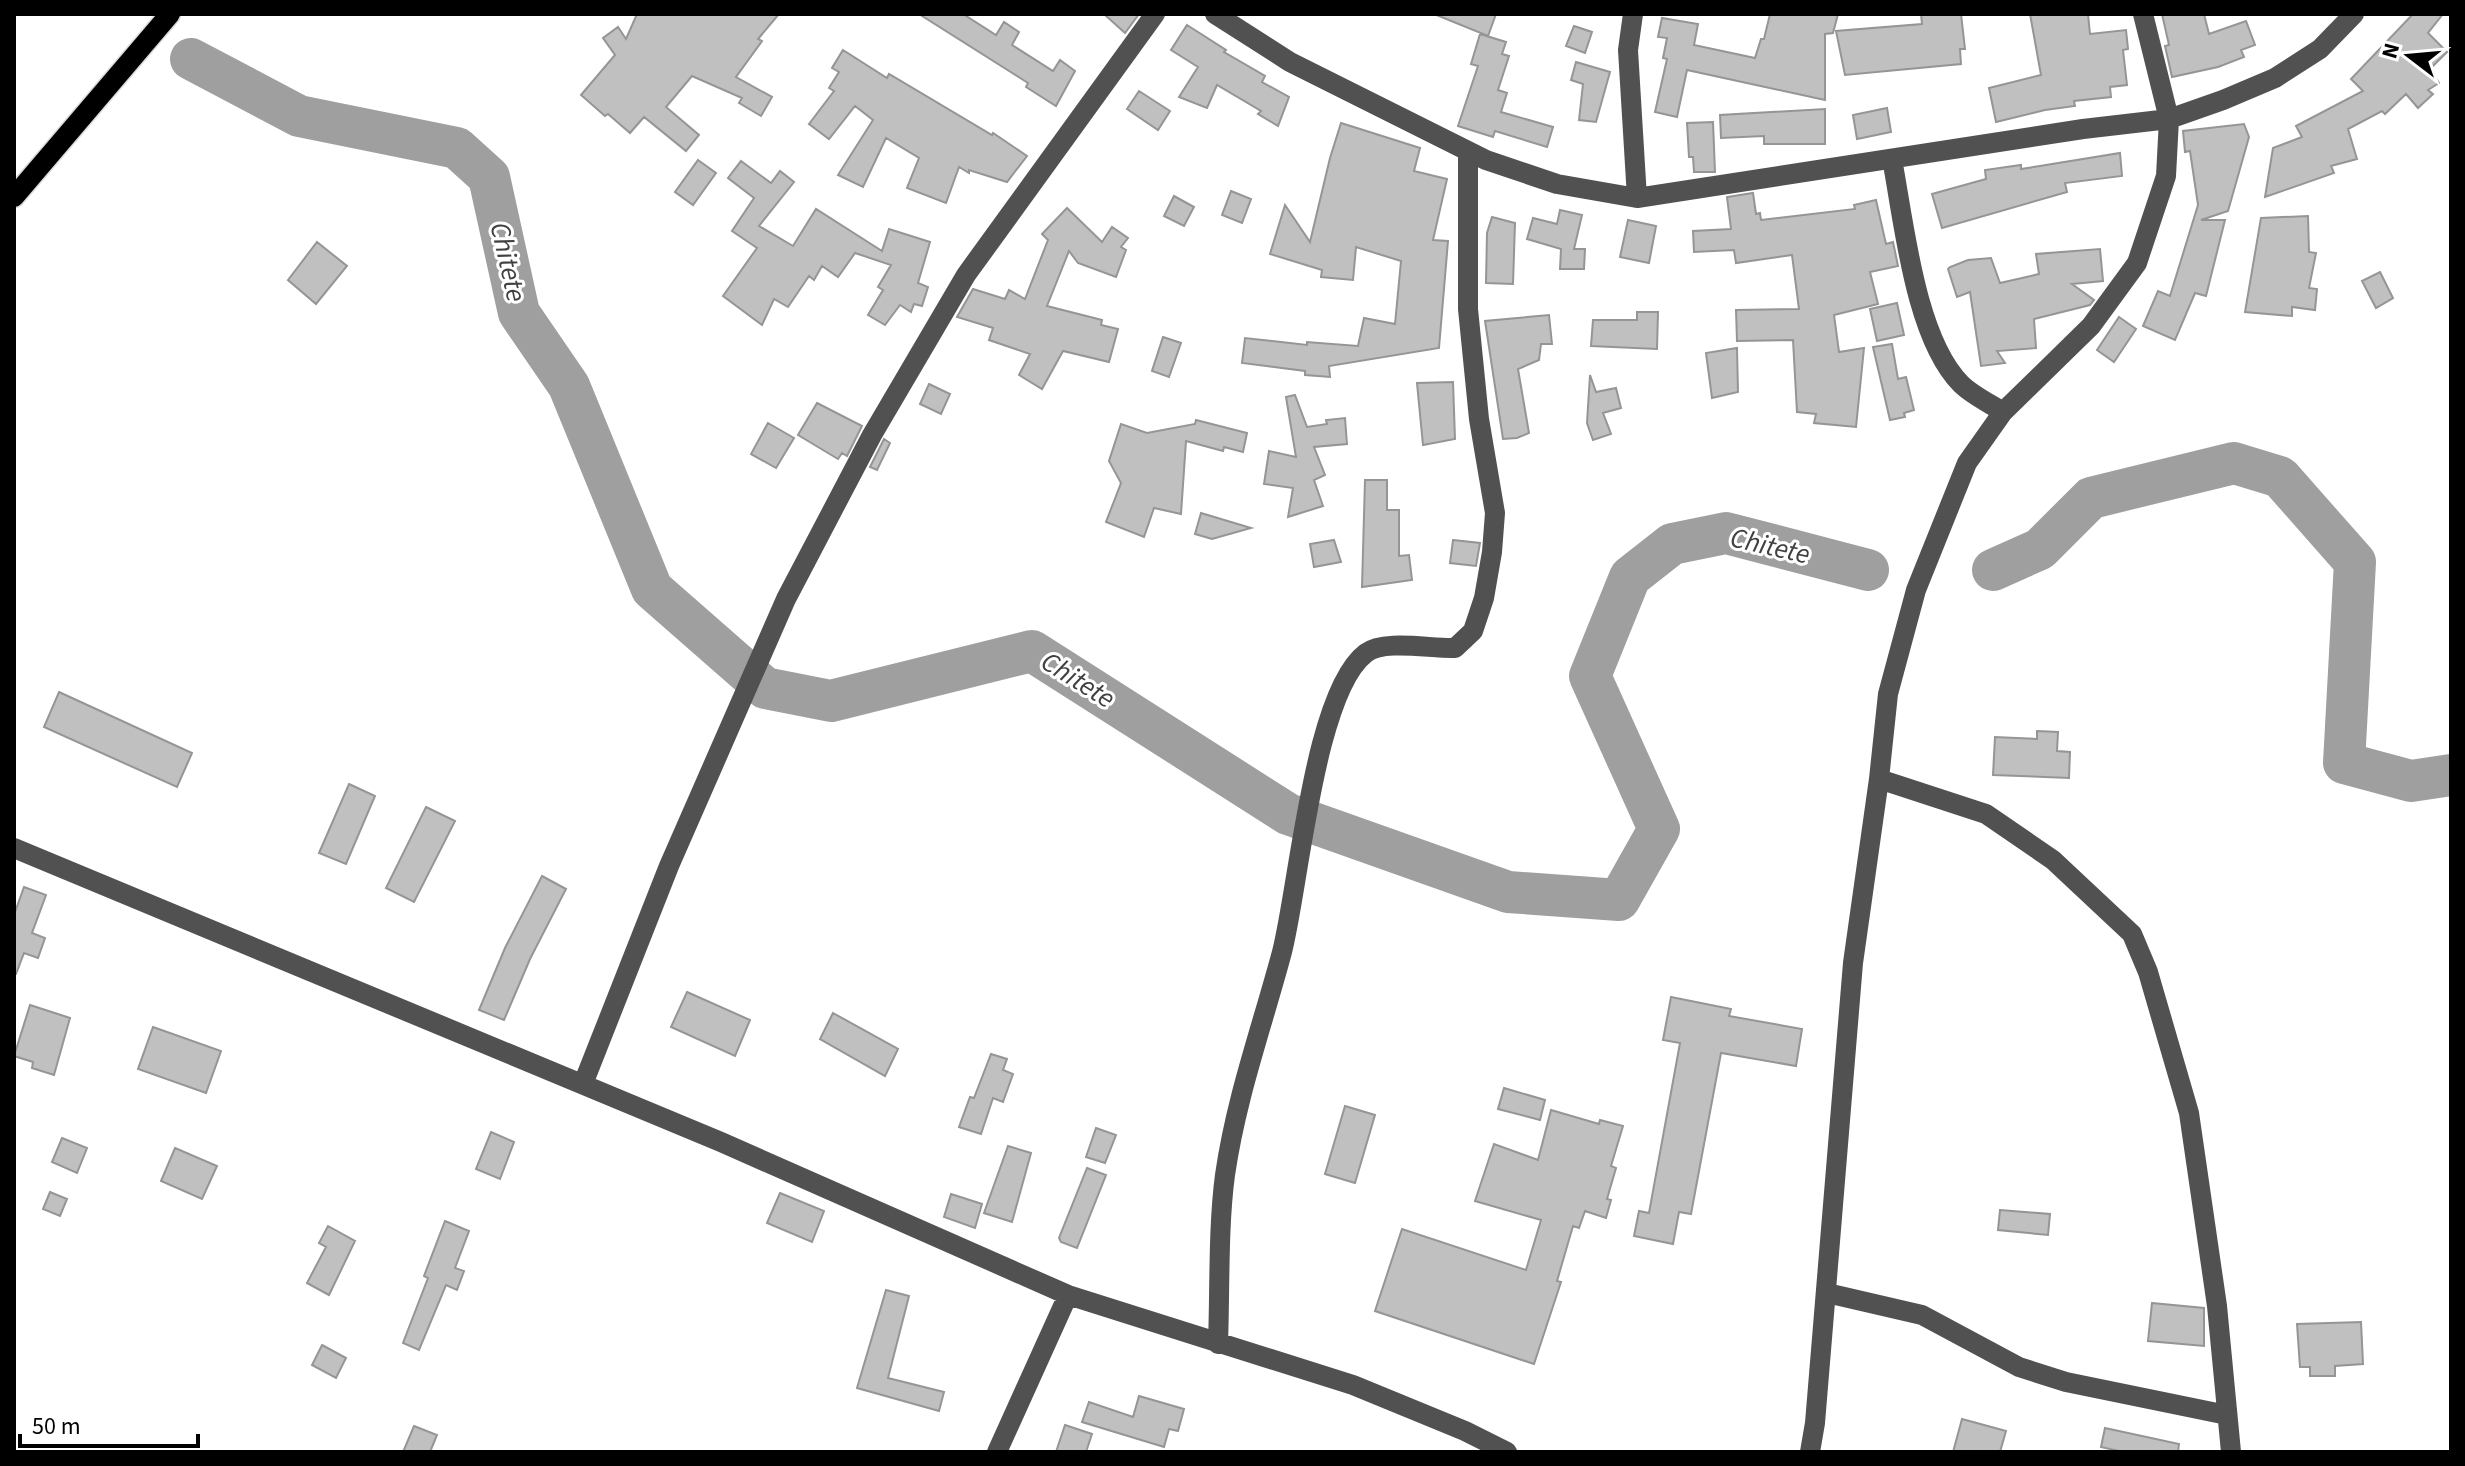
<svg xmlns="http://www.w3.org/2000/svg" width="2465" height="1466" font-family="'Source Sans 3',sans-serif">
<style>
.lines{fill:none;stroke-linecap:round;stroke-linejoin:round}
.river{stroke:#9f9f9f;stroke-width:42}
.building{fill:#c0c0c0;stroke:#959595;stroke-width:2}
.major-casing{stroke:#dbdbdb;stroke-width:23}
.minor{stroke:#515151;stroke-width:20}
.major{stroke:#000;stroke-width:20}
.labels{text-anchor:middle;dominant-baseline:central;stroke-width:6;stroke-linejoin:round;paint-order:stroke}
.water-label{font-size:28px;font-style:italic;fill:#404040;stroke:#fff}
</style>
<rect width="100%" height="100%" fill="#fff"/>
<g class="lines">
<path class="river" d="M 191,59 L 299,116 L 457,148 L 489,177 L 519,313 L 569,386 L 652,589 L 765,688 L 831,701 L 1032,651 L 1288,814 L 1508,892 L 1619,900 L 1659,829 L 1590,676 L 1630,577 L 1672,544 L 1726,533 L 1868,570
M 1993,570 L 2040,549 L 2091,498 L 2234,463 L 2280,477 L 2355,562 L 2344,763 L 2411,781 L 2451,775"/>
</g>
<path class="building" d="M 637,14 L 779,14 L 758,39 L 762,41 L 736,77 L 772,97 L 761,116 L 739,103 L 742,98 L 692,76 L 666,107 L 699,135 L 686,151 L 644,117 L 630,133 L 608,114 L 605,116 L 581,95 L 615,55 L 603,38 L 618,27 L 626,39 Z
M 919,14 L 963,14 L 996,35 L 1004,22 L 1019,32 L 1012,45 L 1053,71 L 1060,60 L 1075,71 L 1056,106 L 1026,87 L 1028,83 Z
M 1104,14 L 1139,14 L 1125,33 Z
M 1434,14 L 1496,14 L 1488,36 Z
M 1770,14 L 1838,14 L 1833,33 L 1825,34 L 1825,100 L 1687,70 L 1677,117 L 1655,112 L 1667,59 L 1663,58 L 1667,38 L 1658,37 L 1662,18 L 1698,24 L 1694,45 L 1755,58 L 1761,39 L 1764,39 Z
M 1921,14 L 1961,14 L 1965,49 L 1960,49 L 1961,64 L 1845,75 L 1836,31 L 1922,24 Z
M 2030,14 L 2088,14 L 2090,34 L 2126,30 L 2128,49 L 2123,50 L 2127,85 L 2110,87 L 2111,97 L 2074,101 L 2075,106 L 2045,110 L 1996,122 L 1989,88 L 2041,75 Z
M 2162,14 L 2204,14 L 2209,34 L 2246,21 L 2255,45 L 2241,50 L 2244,57 L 2218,67 L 2172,77 L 2165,46 L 2169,45 Z
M 2413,14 L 2443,14 L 2428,33 L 2447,52 L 2430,69 L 2439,83 L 2428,90 L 2433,94 L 2418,108 L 2406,94 L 2385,114 L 2382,111 L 2348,129 L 2357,159 L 2331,166 L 2334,173 L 2265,197 L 2273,148 L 2302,137 L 2296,126 L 2363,91 L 2351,79 Z
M 1187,25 L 1226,50 L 1224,52 L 1265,76 L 1262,82 L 1289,97 L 1278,126 L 1258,114 L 1261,111 L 1217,85 L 1207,108 L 1179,97 L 1198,67 L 1171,50 Z
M 1574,26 L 1592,32 L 1585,53 L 1566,46 Z
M 1480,34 L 1506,42 L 1502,54 L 1509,56 L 1498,90 L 1507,93 L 1501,112 L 1553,127 L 1547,147 L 1495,131 L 1493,137 L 1458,126 L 1478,66 L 1471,64 Z
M 843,50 L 887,78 L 889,74 L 992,135 L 993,133 L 1027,156 L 1007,182 L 969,170 L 969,173 L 959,167 L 946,203 L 907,188 L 919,158 L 886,138 L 863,187 L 838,175 L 873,120 L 855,106 L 829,139 L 809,124 L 834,91 L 829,88 L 839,72 L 832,68 Z
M 1576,62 L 1610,72 L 1596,122 L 1579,120 L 1583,84 L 1571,80 Z
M 1139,91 L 1170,111 L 1158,130 L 1127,109 Z
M 1887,108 L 1891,132 L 1857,139 L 1853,115 Z
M 1825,109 L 1825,144 L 1764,144 L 1764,136 L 1721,138 L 1720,115 Z
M 1713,122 L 1715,172 L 1694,172 L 1693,157 L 1689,157 L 1687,123 Z
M 1341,123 L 1420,148 L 1414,171 L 1447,179 L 1433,240 L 1448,241 L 1439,348 L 1329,366 L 1330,377 L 1305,375 L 1305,371 L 1242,363 L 1245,338 L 1307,345 L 1307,342 L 1358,346 L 1364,318 L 1395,324 L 1401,261 L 1356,247 L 1353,280 L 1321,277 L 1322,270 L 1270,254 L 1285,205 L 1310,242 L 1330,158 Z
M 2244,124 L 2249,137 L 2228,211 L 2201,220 L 2225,220 L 2206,296 L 2195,293 L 2175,340 L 2143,326 L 2158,291 L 2170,296 L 2198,205 L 2190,151 L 2185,152 L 2183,131 Z
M 2120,153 L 2122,176 L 2065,183 L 2067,192 L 1942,228 L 1932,194 L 1986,179 L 1985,170 L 2021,165 L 2021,169 Z
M 698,160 L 716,173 L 693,205 L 675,192 Z
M 741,161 L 771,183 L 780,171 L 794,182 L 759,226 L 793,246 L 816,209 L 882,251 L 889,229 L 930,242 L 918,283 L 928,287 L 922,306 L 914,304 L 911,312 L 900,305 L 885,325 L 868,315 L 883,290 L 878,287 L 891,265 L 855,253 L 838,277 L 822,266 L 814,280 L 809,276 L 788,307 L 774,299 L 762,325 L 723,296 L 757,248 L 732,231 L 754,198 L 728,178 Z
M 1231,191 L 1251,199 L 1242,223 L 1222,215 Z
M 1753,193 L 1756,214 L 1760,213 L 1761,220 L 1855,209 L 1854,205 L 1876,200 L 1886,244 L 1893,242 L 1898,266 L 1870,272 L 1878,304 L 1834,315 L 1839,352 L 1864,348 L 1856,427 L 1814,423 L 1816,414 L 1797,412 L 1793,340 L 1737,341 L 1736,310 L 1799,309 L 1792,255 L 1736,263 L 1734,250 L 1694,252 L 1693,231 L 1731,229 L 1727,197 Z
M 1174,196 L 1194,207 L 1184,226 L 1164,216 Z
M 1067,208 L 1102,242 L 1112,227 L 1128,238 L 1121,247 L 1126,250 L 1116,277 L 1078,263 L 1069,251 L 1047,306 L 1102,320 L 1101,325 L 1118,329 L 1109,362 L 1063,351 L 1042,389 L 1019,375 L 1030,354 L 989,340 L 993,328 L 957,317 L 973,289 L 1005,299 L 1009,290 L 1025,299 L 1048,240 L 1042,234 Z
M 1560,210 L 1582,215 L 1574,249 L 1585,249 L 1584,269 L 1560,269 L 1561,249 L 1527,239 L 1533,218 L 1557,224 Z
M 2308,216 L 2309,252 L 2316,253 L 2309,288 L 2317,289 L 2315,310 L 2292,307 L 2292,316 L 2245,312 L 2261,218 Z
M 1492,217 L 1515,223 L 1513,284 L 1486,283 L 1487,233 Z
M 1628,220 L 1656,226 L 1649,263 L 1620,257 Z
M 317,242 L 347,266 L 316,304 L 288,280 Z
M 2100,249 L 2103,281 L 2072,284 L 2094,300 L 2090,305 L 2034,319 L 2036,348 L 1997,351 L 2005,363 L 1981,366 L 1970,292 L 1957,297 L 1948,269 L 1950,267 L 1968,260 L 1991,258 L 2000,283 L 2039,274 L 2036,254 Z
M 2380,272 L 2393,298 L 2376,308 L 2362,281 Z
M 1897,303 L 1904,335 L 1877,341 L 1870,309 Z
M 1637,312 L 1658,312 L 1657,349 L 1591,346 L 1593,320 L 1637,320 Z
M 1549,315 L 1552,344 L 1541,344 L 1539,360 L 1518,369 L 1529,433 L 1517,438 L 1503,439 L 1485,321 Z
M 2119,317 L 2136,329 L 2114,362 L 2097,350 Z
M 1163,337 L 1181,343 L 1169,377 L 1152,371 Z
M 1892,344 L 1898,379 L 1906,377 L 1914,410 L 1904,413 L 1905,417 L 1890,420 L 1873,347 Z
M 1737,348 L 1738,392 L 1712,398 L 1706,353 Z
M 1590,375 L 1596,392 L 1616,388 L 1621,408 L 1603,413 L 1611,434 L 1593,440 L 1587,423 Z
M 1453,382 L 1455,439 L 1423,445 L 1417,383 Z
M 929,384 L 950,394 L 941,414 L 920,404 Z
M 1295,395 L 1307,427 L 1327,424 L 1326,420 L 1345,418 L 1347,444 L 1314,447 L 1325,475 L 1314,480 L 1323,506 L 1288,517 L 1293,488 L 1264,484 L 1269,451 L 1296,457 L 1286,397 Z
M 817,403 L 862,426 L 847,456 L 842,453 L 838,459 L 798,435 Z
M 1196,420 L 1247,433 L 1243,452 L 1224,447 L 1223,451 L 1186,441 L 1181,514 L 1154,508 L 1144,537 L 1106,522 L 1121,483 L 1109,461 L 1121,424 L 1147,433 L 1195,424 Z
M 768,423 L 794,438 L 776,468 L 751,454 Z
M 884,439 L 890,443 L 877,470 L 870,467 Z
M 1365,480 L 1387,480 L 1387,510 L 1399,510 L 1399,556 L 1409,555 L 1412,580 L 1362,587 Z
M 1201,513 L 1251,528 L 1212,539 L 1195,534 Z
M 1334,540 L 1341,562 L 1314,567 L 1310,544 Z
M 1453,540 L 1480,543 L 1476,566 L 1450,563 Z
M 59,692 L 192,753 L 177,787 L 44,727 Z
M 2037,731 L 2058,732 L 2057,751 L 2070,752 L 2069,778 L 1993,775 L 1995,737 L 2037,739 Z
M 349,784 L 375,796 L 346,864 L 319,853 Z
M 426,807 L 455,821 L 414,902 L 386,888 Z
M 542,876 L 566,889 L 530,959 L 504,1020 L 479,1010 L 505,948 Z
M 24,887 L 46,895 L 32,933 L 45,938 L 38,958 L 24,953 L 16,974 L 14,974 L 14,915 Z
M 687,992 L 750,1020 L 735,1056 L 671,1027 Z
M 1671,997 L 1731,1009 L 1729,1016 L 1802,1029 L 1796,1066 L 1721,1053 L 1691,1214 L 1679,1212 L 1673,1244 L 1634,1236 L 1639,1211 L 1649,1213 L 1680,1043 L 1663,1040 Z
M 30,1005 L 70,1018 L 54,1075 L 32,1068 L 33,1062 L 14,1056 Z
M 833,1013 L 898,1049 L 885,1076 L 820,1039 Z
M 153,1027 L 221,1051 L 206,1093 L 138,1069 Z
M 991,1054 L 1007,1059 L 1003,1070 L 1013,1074 L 1003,1102 L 993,1098 L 981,1134 L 959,1127 L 970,1097 L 974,1098 Z
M 1504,1088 L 1545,1100 L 1540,1120 L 1498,1109 Z
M 1345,1106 L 1375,1115 L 1355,1183 L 1325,1174 Z
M 1551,1110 L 1599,1124 L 1600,1120 L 1623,1126 L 1611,1166 L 1616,1168 L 1607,1199 L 1611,1200 L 1606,1218 L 1585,1211 L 1579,1228 L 1573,1226 L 1557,1281 L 1561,1282 L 1534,1364 L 1375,1311 L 1402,1229 L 1526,1270 L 1541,1220 L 1475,1201 L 1494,1144 L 1538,1160 Z
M 1096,1128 L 1116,1135 L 1105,1163 L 1086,1157 Z
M 491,1132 L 514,1142 L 500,1179 L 476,1169 Z
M 62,1138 L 87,1148 L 77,1173 L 52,1162 Z
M 1008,1146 L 1031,1153 L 1012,1222 L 984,1213 Z
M 175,1148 L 217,1166 L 202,1199 L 161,1181 Z
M 1087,1168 L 1106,1175 L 1077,1248 L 1061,1242 L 1059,1238 Z
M 50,1192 L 67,1199 L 60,1216 L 43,1209 Z
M 780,1193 L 824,1211 L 812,1242 L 767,1223 Z
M 951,1194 L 982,1204 L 975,1228 L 944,1217 Z
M 2000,1210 L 2050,1214 L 2048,1235 L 1998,1230 Z
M 445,1221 L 469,1231 L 455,1268 L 464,1271 L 457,1290 L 446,1285 L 419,1350 L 403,1343 L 428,1278 L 424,1276 Z
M 328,1226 L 355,1241 L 329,1295 L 307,1283 L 326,1247 L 319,1243 Z
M 886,1290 L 909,1296 L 888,1378 L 944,1392 L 939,1411 L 857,1388 Z
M 2152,1303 L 2204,1308 L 2204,1346 L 2148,1341 Z
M 2361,1322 L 2363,1364 L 2335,1366 L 2335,1376 L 2310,1376 L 2310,1367 L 2300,1367 L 2297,1324 Z
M 322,1345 L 346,1358 L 336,1378 L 312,1365 Z
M 1139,1396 L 1184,1409 L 1178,1431 L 1169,1429 L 1164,1447 L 1082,1422 L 1089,1402 L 1133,1417 Z
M 1962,1419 L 2006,1431 L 2000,1452 L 1953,1452 Z
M 1065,1425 L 1092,1434 L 1086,1452 L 1056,1452 Z
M 414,1426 L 437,1435 L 430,1452 L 403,1452 Z
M 2105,1428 L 2179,1444 L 2178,1452 L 2123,1452 L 2101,1447 Z"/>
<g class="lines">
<g class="major-casing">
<path id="major" d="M 14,197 L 170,14"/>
</g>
<path class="minor" d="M 1215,14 L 1290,62 L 1486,160 L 1557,184 L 1637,198 L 2083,129 L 2169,119 L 2223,100 L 2275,78 L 2320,49 L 2354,14
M 1633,14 L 1628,50 L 1637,198
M 1892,159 C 1904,222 1915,338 1961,384 C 1972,395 1989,403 2003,412
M 1879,779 L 1986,814 L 2053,860 L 2132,934 L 2148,972 L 2189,1113 L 2217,1306 L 2231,1452
M 14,848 L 721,1142 L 1068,1295 L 1353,1385 L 1465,1431 L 1507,1452
M 583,1084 L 669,866 L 786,599 L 872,435 L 966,275 L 1155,14
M 1827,1293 L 1922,1315 L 2019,1367 L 2066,1382 L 2227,1415
M 1218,1344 C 1220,1290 1218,1227 1225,1175 C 1236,1098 1262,1027 1282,952 C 1299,886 1314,692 1366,653 C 1384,639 1431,649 1455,648 L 1473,631 L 1484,598 L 1492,552 L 1495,513 L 1479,419 L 1468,309 L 1468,151
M 997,1452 L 1068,1295
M 1810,1452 L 1815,1423 L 1853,963 L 1879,779 L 1888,694 L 1916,590 L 1967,463 L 2003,412 L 2091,326 L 2137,263 L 2166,176 L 2169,119 L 2143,14"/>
<use href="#major" class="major"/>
</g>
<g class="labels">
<g class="water-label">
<text transform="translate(508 262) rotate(77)">Chitete</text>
<text transform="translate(1770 546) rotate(13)">Chitete</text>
<text transform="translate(1078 680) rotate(32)">Chitete</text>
</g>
</g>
<rect width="2465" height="1466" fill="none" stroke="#000000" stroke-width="32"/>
<g transform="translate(2409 56) rotate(286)" stroke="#ffffff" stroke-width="6" paint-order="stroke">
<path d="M0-6L14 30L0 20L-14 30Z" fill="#000000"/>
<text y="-12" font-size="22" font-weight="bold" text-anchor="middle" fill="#000000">N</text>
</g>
<path d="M20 1434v12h178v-12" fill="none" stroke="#000000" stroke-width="4"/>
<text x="32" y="1434" font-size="24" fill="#000000" stroke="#ffffff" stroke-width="6" paint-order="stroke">50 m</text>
</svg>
